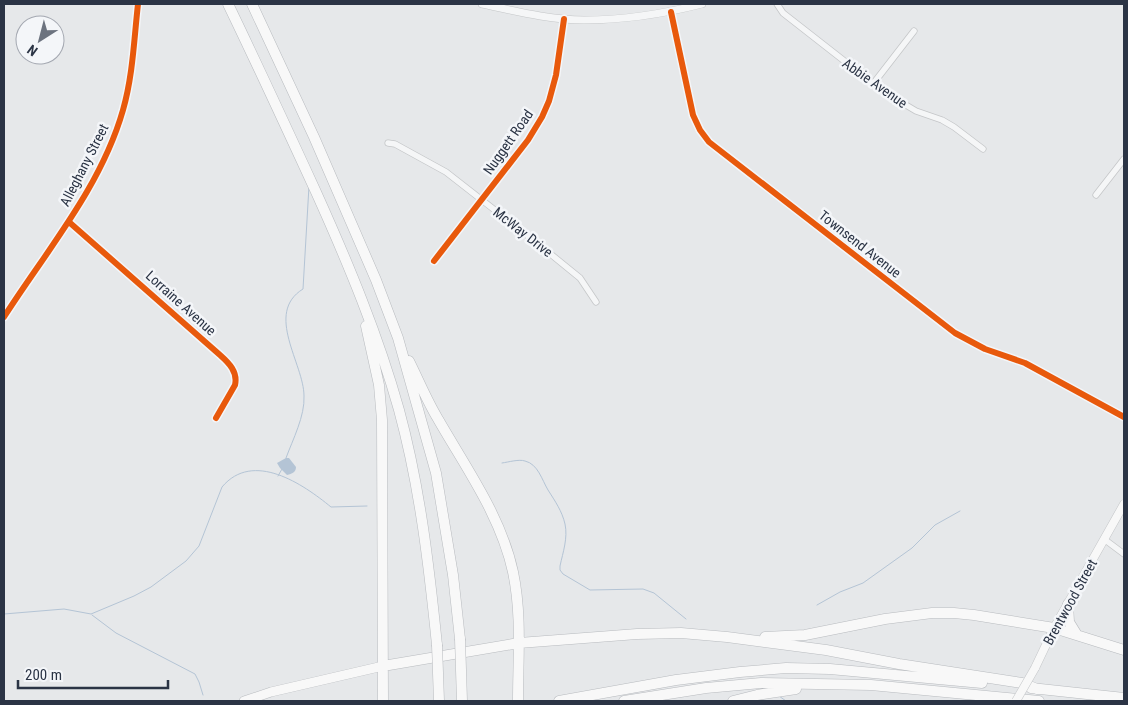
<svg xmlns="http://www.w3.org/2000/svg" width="1128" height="705" font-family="'Roboto Condensed',sans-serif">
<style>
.water{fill:#b4c4d5}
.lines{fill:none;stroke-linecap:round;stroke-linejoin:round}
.stream{stroke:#b4c4d5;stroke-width:1}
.minor-casing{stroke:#c4c6c8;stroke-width:7}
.tertiary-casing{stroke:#c4c6c8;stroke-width:8}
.secondary-casing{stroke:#c4c6c8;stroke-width:9}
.trunk-casing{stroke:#b8bbbf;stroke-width:10}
.motorway-casing{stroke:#b8bbbf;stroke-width:11}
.minor{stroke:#f5f6f7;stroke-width:5.5}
.tertiary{stroke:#f5f6f7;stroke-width:7}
.secondary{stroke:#f8f8f8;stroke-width:8}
.trunk{stroke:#f8f8f8;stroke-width:9}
.motorway{stroke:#f8f8f8;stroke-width:10}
.secondary-bridge-casing{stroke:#c4c6c8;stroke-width:9;stroke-linecap:butt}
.motorway-bridge-casing{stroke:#b8bbbf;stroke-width:11;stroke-linecap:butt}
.secondary-bridge{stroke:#f8f8f8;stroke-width:8}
.motorway-bridge{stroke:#f8f8f8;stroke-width:10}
.cycleway-casing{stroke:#f4f6f9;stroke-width:9}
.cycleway{stroke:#e8590c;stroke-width:6}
.labels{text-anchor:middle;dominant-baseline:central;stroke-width:5;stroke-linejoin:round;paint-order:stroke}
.street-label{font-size:14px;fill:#2b3445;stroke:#f4f6f9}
</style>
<rect width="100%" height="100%" fill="#e6e8ea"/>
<path class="water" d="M 286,458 L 289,458 L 296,467 C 296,472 292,474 287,475 L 280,468 L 277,463 Z"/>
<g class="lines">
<path class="stream" d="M 286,458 C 293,439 305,416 304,396 C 304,364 264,313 303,289 L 309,186
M 502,463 C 509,462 519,459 525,461 C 538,464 542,480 548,490 C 555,501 562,511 565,524 C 568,538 563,552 560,566 L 560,570 L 563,574 L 590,590 L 643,589 L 654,593 L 686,619
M 278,476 L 282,469
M 817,605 L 840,592 L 863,583 L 912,548 L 935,525 L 960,511
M 4,614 L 64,609 L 91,614 L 134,596 L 151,587 L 186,561 L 199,546 L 222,487 C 253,450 303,484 331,507 L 367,506
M 92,615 L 116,633 L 195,674 L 199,682 L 203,695
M 779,696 L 786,701"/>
<g class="minor-casing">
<path id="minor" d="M 777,4 L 783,13 L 884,92 L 916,111 L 942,120 L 954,127 L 983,149
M 671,12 L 693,115 L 700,130 L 709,142 L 955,333 L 985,349 L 1025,363 L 1124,417
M 873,84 L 914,31
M 388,143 L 395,144 L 446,172 L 537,243 L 580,278 L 596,302
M 1096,195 L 1124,159
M 69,222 L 220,355 C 229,363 238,372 235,385 L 216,418
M 434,261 L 528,140 L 542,117 L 549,101 L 556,75 L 564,19
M 4,317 C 47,250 101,187 123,110 C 133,75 134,39 138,4
M 1104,539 L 1124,554"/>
</g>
<g class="tertiary-casing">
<path id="tertiary" d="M 482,4 C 515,11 550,20 584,20 C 624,20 663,14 702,4"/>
</g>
<g class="secondary-casing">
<path id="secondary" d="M 1035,668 L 1054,628 L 1124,504"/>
</g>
<g class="trunk-casing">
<path id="trunk" d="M 244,701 L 271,692 L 383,666"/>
</g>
<g class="motorway-casing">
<path id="motorway" d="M 228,4 C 258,66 287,129 316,192 C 348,263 378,335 399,410 C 420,487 429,566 437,645
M 252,4 L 314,137 L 376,280 L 398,338 L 436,473 L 453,575 L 460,639
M 366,326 L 379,385 L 382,420 L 383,701
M 409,361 C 419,381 427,401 438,419 C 466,468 501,516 513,572 C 522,615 518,658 518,701
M 1068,604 L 1069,622 L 1077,635
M 765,637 L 805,635 L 885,619 L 932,613 L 954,613 L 974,615 L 1054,628 L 1124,650
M 383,666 L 519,643 L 637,634 L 681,633 L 727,637 L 826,650 L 899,664 L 1022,683 L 1037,689
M 1031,688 L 1124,698
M 559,701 L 676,680 L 740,672 L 786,668 L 830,669 L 982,683
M 624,701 L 706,688 L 761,683 L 871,685 L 1039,701
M 733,701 L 757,695 L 796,689"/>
</g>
<use href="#minor" class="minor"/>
<use href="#tertiary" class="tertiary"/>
<use href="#secondary" class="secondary"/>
<use href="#trunk" class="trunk"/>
<use href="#motorway" class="motorway"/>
<g class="secondary-bridge-casing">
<path id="secondary-bridge" d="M 1016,701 L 1035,668"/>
</g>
<g class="motorway-bridge-casing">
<path id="motorway-bridge" d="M 460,639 L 462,701
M 437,645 L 439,701"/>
</g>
<use href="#secondary-bridge" class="secondary-bridge"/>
<use href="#motorway-bridge" class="motorway-bridge"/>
<g class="cycleway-casing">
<path id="cycleway" d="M 671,12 L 693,115 L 700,130 L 709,142 L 955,333 L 985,349 L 1025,363 L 1124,417
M 69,222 L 220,355 C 229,363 238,372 235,385 L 216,418
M 434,261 L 528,140 L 542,117 L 549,101 L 556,75 L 564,19
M 4,317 C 47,250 101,187 123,110 C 133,75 134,39 138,4"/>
</g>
<use href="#cycleway" class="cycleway"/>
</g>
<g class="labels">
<g class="street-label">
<text transform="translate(875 83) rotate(35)">Abbie Avenue</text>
<text transform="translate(508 142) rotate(-55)">Nuggett Road</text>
<text transform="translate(84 165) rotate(-63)">Alleghany Street</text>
<text transform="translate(523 232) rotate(38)">McWay Drive</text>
<text transform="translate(860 244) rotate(38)">Townsend Avenue</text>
<text transform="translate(181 303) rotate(42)">Lorraine Avenue</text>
<text transform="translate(1070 602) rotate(-61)">Brentwood Street</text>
</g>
</g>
<rect width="1128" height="705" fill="none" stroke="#2b3445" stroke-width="10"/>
<g transform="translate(40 40) rotate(216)"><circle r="24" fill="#f4f6f9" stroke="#a4a8b1"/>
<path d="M0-4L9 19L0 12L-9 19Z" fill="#6c737f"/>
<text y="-8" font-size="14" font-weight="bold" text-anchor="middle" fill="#2b3445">N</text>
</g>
<path d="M18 680v8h150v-8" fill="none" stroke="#2b3445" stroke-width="2.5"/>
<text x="25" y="680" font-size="15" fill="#2b3445" stroke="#f4f6f9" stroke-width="4" paint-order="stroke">200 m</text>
</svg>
